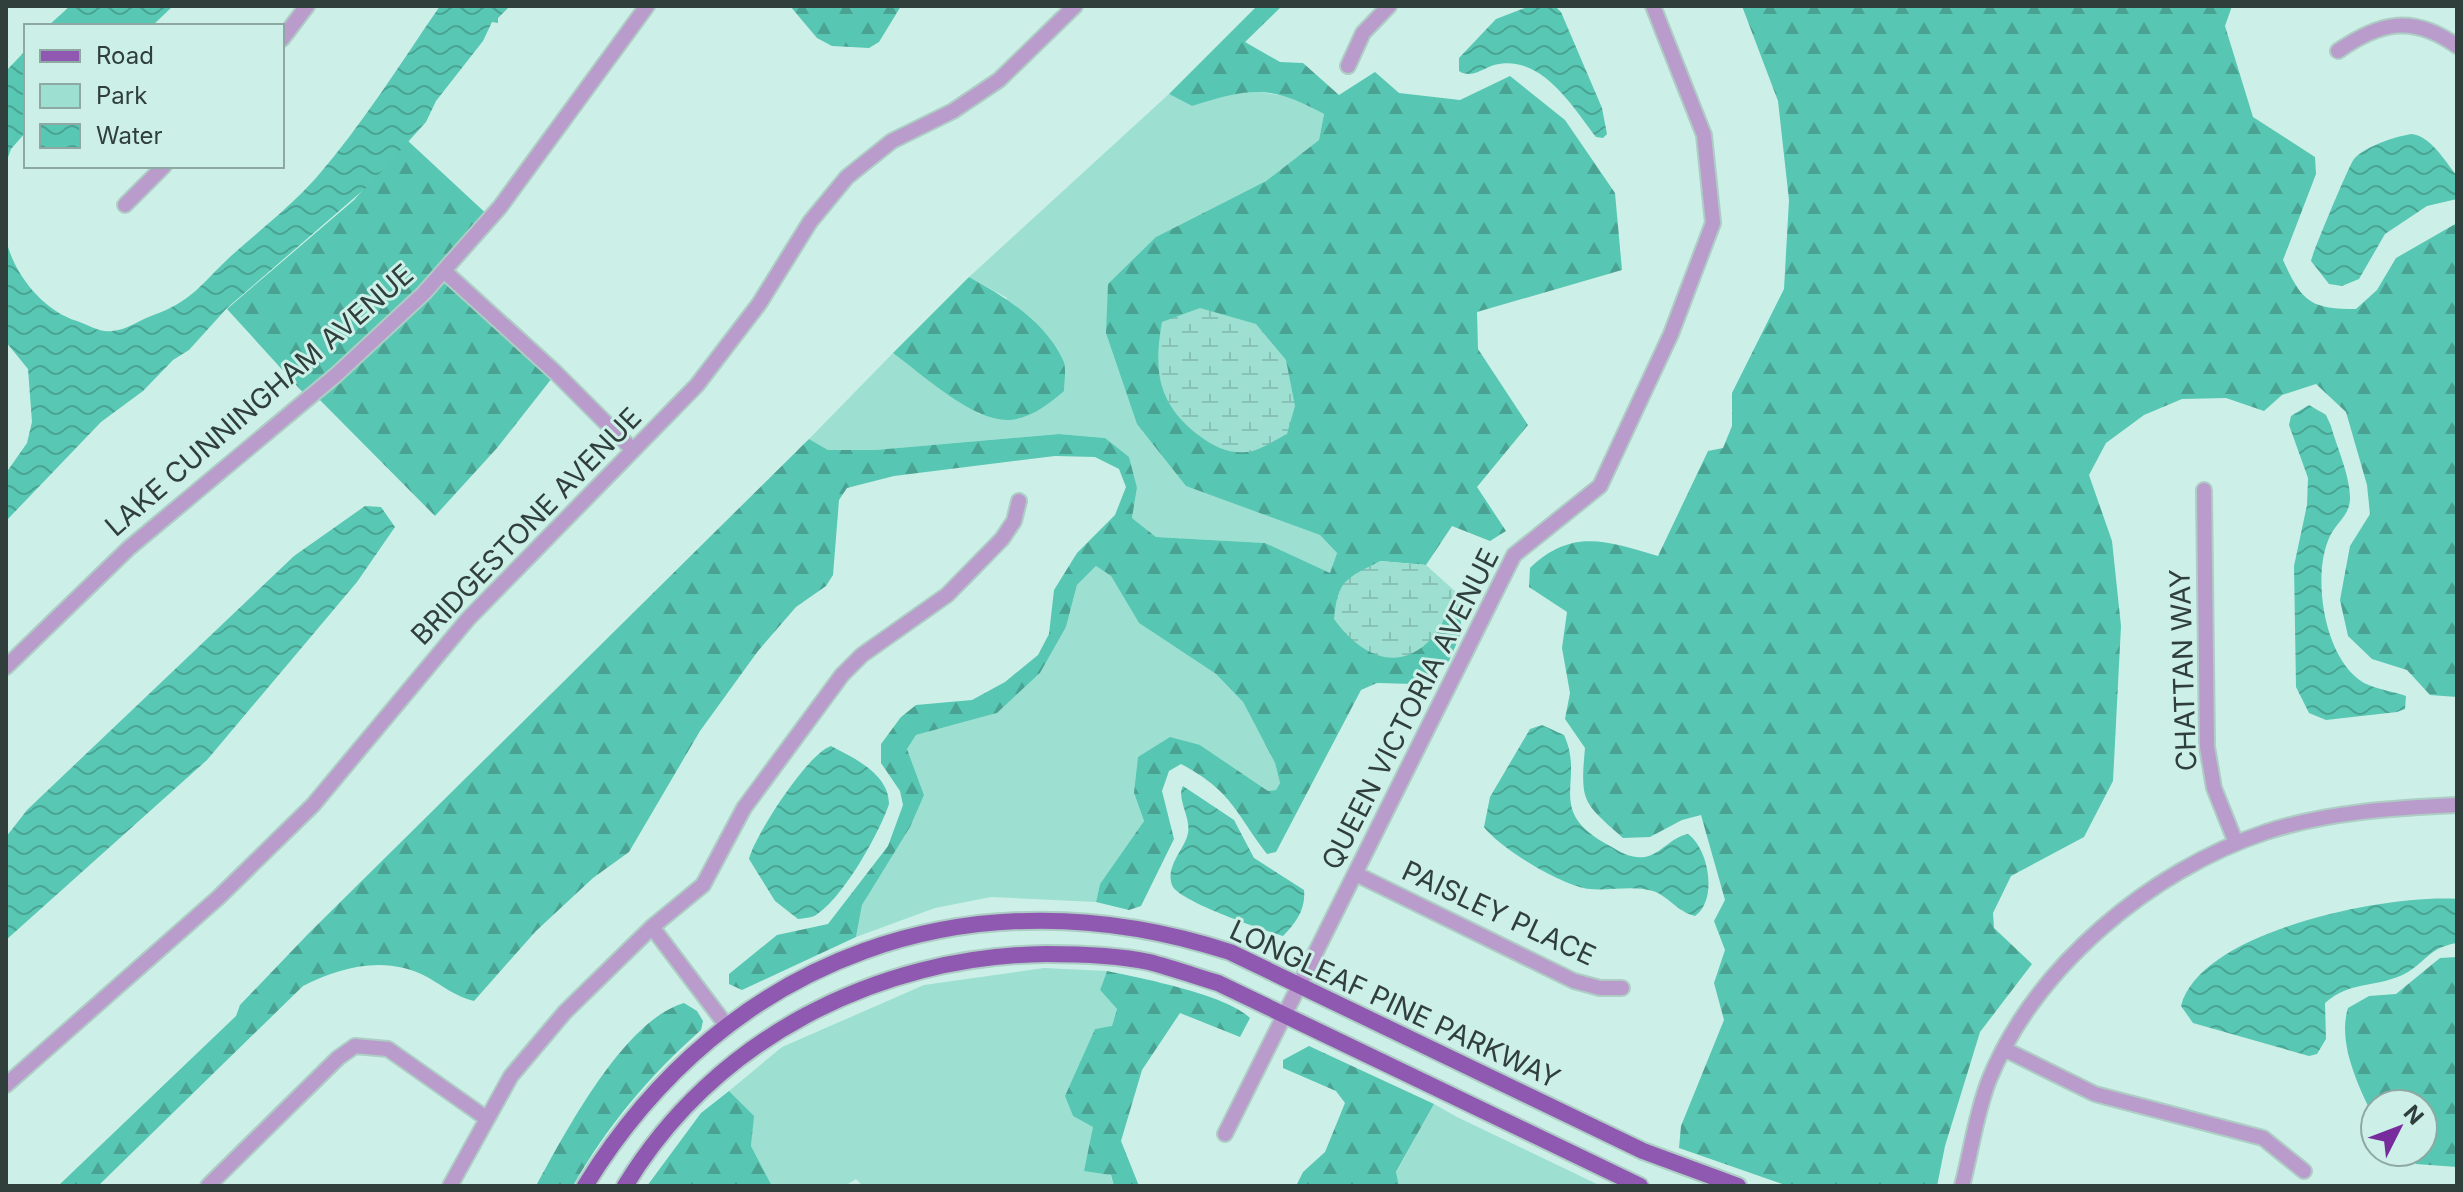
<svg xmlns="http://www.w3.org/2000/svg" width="2463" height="1192" font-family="Inter,sans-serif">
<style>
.green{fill:#9de0d2}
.forest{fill:url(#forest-firs)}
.wetland{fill:url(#wetland-marsh)}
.water{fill:url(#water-waves)}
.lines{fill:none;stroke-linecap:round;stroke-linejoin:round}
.minor-casing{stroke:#adcdc5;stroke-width:18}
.major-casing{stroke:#adcdc5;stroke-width:20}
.minor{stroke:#b99ccc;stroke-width:14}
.major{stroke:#9059b1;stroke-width:16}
.labels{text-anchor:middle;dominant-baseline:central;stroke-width:6;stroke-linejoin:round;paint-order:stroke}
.street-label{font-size:28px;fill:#313f3c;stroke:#ccf0e7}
</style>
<defs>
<pattern id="forest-firs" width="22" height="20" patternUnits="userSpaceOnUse" patternTransform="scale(2)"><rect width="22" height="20" fill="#57c6b2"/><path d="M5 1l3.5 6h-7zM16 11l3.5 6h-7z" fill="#49a292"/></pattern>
<pattern id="wetland-marsh" width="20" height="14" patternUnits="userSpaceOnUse" patternTransform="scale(2)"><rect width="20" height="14" fill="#9de0d2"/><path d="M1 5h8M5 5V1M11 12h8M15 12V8" fill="none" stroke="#88c1b5"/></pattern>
<pattern id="water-waves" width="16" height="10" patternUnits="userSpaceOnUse" patternTransform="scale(2)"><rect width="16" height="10" fill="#58c8b4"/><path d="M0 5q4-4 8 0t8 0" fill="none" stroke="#49a494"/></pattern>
</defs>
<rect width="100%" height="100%" fill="#ccf0e7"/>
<path class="green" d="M 1243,90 L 1294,97 L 1324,114 L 1319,140 L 1266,181 L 1156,237 L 1266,515 L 1320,535 L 1337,553 L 1330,574 L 1265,543 L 1156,537 L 1132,518 L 1137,488 L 1105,438 L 1059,434 L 875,450 L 828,450 L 809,439 L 893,353 L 980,414 L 1007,298 L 969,277 L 1169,94 L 1192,106 Z
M 1096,566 L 1111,576 L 1139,623 L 1216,674 L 1243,702 L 1275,763 L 1280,783 L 1276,790 L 1268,791 L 1200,745 L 1134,793 L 1144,821 L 1100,884 L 1096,902 L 991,897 L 935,908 L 856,937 L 862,905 L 924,795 L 907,749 L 916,735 L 997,713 L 1040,673 L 1066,627 L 1077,585 Z
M 1044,968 L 1107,971 L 1100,990 L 1117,1009 L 1112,1027 L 1095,1029 L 1066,1096 L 1073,1116 L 1094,1127 L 1114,1186 L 863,1186 L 856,1179 L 845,1186 L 772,1186 L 751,1146 L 753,1116 L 729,1091 L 782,1047 L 924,985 Z
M 1434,1104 L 1457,1117 L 1601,1186 L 1399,1186 L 1396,1173 Z"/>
<path class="forest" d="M 790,6 L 901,6 L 879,42 L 869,48 L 832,46 L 817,38 Z
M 1257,6 L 1282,6 L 1245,42 L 1280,62 L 1303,63 L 1339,95 L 1375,72 L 1399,93 L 1460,100 L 1510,76 L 1565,120 L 1615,193 L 1622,270 L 1477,312 L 1478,349 L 1528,425 L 1477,487 L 1506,531 L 1490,541 L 1452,526 L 1426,565 L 1380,561 L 1435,636 L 1448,604 L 1457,593 L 1462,631 L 1449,661 L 1414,684 L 1377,683 L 1361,690 L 1276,852 L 1267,854 C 1235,812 1232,791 1181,764 L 1169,771 L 1162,791 L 1174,839 L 1141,906 L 1129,910 L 1096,902 L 1100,884 L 1144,821 L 1134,793 L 1138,757 L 1170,737 L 1200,745 L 1268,791 L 1276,790 L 1280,783 L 1275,763 L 1243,702 L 1216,674 L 1139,623 L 1111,576 L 1096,566 L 1077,585 L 1066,627 L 1040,673 L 997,713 L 916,735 L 907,749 L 924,795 L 910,827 L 862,905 L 856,937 L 742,990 L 729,984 L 729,974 L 777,935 L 828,924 L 888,846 L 903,805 L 900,791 L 881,763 L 881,744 L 901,717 L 916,705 L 972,700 L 1005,682 L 1038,655 L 1049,634 L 1054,590 L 1077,553 L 1115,515 L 1126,487 L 1119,469 L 1095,457 L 1055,456 L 894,476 L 847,488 L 839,500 L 833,575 L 826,586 L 796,607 L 758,651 L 700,731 L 629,852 L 593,878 L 536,931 L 474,1001 C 457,997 444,987 429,978 C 387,955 343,966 303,986 L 98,1186 L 58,1186 L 236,1016 L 240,1005 L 309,933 L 809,439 L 828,450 L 875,450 L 1059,434 L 1105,438 L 1129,457 L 1137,488 L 1132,518 L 1156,537 L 1265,543 L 1330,573 L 1337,553 L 1320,535 L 1186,486 L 1137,424 L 1106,333 L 1108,284 L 1156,237 L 1266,181 L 1319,140 L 1324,114 C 1269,84 1249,88 1192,106 L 1169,94 Z
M 1742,6 L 2232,6 L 2225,26 L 2253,117 L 2315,157 L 2316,174 L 2283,260 C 2302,302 2310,309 2356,309 L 2377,290 L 2396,258 L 2457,223 L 2457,697 L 2430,695 L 2407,670 L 2372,659 L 2348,636 L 2340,600 L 2350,546 L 2370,514 L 2367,485 L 2346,412 L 2316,384 L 2282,395 L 2264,411 L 2226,398 L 2182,399 L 2144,415 L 2106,443 L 2089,475 L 2112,541 L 2121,626 L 2113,781 L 2084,837 L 2011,876 L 1993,913 L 1994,928 L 2032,964 L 1980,1032 L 1945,1146 L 1937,1186 L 1788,1186 L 1679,1148 L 1681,1126 L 1724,1020 L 1714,983 L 1725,950 L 1714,921 L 1725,900 L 1701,815 L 1682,820 L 1650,837 L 1623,838 C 1583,802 1580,803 1585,748 L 1565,719 L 1570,693 L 1562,648 L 1567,612 L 1529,587 L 1530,568 C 1573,527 1608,542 1658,556 L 1708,451 L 1723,448 L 1732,426 L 1732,393 L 1784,289 L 1789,200 L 1778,101 Z
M 407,140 L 491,218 L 445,271 L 556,373 L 497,448 L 435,516 L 314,394 L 308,398 L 227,309 L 354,200 Z
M 969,277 C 1005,297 1045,321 1063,360 C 1067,368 1064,382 1064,391 C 1049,404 1031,418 1010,420 C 973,422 922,374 893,353 Z
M 2457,957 L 2457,1167 L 2416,1164 L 2401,1152 L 2423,1152 L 2423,1104 L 2375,1104 L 2375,1120 C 2359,1088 2337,1043 2348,1008 L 2369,996 L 2396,994 L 2440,958 Z
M 1107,971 C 1141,978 1227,995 1250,1018 L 1240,1037 L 1180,1013 L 1142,1070 L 1121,1141 L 1139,1186 L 1114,1186 L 1111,1175 L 1084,1171 L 1093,1127 L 1073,1116 L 1065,1096 L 1095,1029 L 1112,1026 L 1117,1009 L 1100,990 Z
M 684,1003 L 697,1011 L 703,1021 L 701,1030 C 649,1076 607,1126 573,1186 L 536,1186 C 565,1133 624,1020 684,1003 Z
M 1309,1046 L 1434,1104 L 1396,1172 L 1399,1186 L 1296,1186 L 1303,1172 L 1325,1152 L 1345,1103 L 1336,1091 L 1283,1068 L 1283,1060 Z
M 729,1091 L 754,1116 L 751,1146 L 772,1186 L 647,1186 L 701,1113 Z"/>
<path class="wetland" d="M 1200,308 L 1256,324 L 1286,360 L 1295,406 L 1287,434 C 1275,440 1259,451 1247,452 C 1229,454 1215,447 1201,437 C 1158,405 1153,372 1162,322 Z
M 1380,561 L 1426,565 L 1457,593 C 1447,606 1444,626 1433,637 C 1398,676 1359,654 1334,619 C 1338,579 1346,579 1380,561 Z"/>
<path class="water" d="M 70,6 L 173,6 L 152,26 L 48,26 Z
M 440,6 L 510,6 L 498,18 L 498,23 L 492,22 L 483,41 L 436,101 L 426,122 L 368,186 L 227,308 L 189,350 L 173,360 L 143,391 L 101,422 L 6,521 L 6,473 L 27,443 L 32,422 L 28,369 L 6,342 L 6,239 C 13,273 43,311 77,321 C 88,325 101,333 112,331 C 126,330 138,321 151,316 C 192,302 202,283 231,256 C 260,230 290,207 316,178 C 362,125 400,64 440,6 Z
M 1530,6 L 1555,6 L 1561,12 L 1602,108 L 1607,134 L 1603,138 L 1596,137 C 1572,106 1541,53 1494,65 C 1481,69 1472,79 1459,71 L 1459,58 L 1496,19 Z
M 26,50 L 26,132 L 11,149 L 6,163 L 6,71 Z
M 2411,134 C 2430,135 2445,161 2457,176 L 2457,199 L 2427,206 L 2385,234 L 2359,279 L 2342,286 L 2329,284 L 2311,261 C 2312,254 2350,163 2354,159 C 2366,146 2394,137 2411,134 Z
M 2309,405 L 2326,415 L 2331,426 C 2337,448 2350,475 2350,498 C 2350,515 2337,522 2330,536 C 2311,575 2324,660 2364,683 C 2378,690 2392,691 2406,696 L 2405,709 L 2397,712 L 2326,720 L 2309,713 L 2296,687 L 2294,566 L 2307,505 L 2308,478 L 2289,425 L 2291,416 Z
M 365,506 L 381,507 L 395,527 L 357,582 L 207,760 L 6,940 L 6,837 L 27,810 L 294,556 Z
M 1542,725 L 1564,735 C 1586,782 1543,811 1610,846 C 1620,852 1632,859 1645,857 C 1661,854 1671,837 1688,834 C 1709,849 1718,900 1695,916 C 1678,912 1668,896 1653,891 C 1632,885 1611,891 1590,889 C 1564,887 1499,848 1484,827 L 1490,797 L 1530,729 Z
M 831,746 C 854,758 889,774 889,804 C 879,834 843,898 816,915 C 812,918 804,918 798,919 L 775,901 L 749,859 C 755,835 808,753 831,746 Z
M 1183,786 L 1234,820 L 1254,858 L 1304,890 C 1306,909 1296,923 1283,936 C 1264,930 1177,901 1172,885 C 1165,866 1185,849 1188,833 C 1191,817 1176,798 1183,786 Z
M 2457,899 L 2457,943 C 2431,947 2427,960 2408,972 C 2378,989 2352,979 2325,1003 L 2326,1039 L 2317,1054 L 2309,1056 L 2193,1023 L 2181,1006 C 2200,930 2389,894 2457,899 Z"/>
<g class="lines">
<g class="minor-casing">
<path id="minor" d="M 282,39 L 307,6
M 2338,51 C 2380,22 2413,14 2457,46
M 1348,66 L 1363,33 L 1389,6
M 125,205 L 164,166
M 444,271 L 556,373 L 632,449
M 2204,490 L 2207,747 L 2214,788 L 2236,843
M 6,667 L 129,548 L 336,375 L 424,293 L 500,207 L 647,6
M 1356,874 L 1574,981 L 1600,988 L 1622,988
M 652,927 L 726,1025
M 2004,1049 L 2095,1094 L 2263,1138 L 2304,1171
M 6,1085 L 219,897 L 313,805 L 468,619 L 697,385 L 759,304 L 810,222 L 847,177 L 892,141 L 953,111 L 999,80 L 1075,6
M 1225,1134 L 1514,555 L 1600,486 L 1671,334 L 1713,223 L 1704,135 L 1653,6
M 208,1186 L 338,1058 L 355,1046 L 388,1049 L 486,1118
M 450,1186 L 511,1076 L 565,1012 L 652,927 L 703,885 L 744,808 L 842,675 L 862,655 L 947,595 L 1002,539 L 1014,521 L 1019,501
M 1962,1186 C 1971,1152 1976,1113 1989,1080 C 2035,967 2151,870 2266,832 C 2328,812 2392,808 2457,805"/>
</g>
<g class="major-casing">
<path id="major" d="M 585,1186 C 727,955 973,868 1230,952 L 1643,1151 L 1738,1186
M 625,1186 C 714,1039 877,956 1046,954 C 1080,954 1116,955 1149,962 C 1172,968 1195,976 1218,983 L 1640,1186"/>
</g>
<use href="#minor" class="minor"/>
<use href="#major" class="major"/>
</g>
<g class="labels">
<g class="street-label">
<text transform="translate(259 400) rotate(-41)">LAKE CUNNINGHAM AVENUE</text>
<text transform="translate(526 526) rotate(-46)">BRIDGESTONE AVENUE</text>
<text transform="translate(2183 670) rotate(-92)">CHATTAN WAY</text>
<text transform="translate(1410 709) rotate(-63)">QUEEN VICTORIA AVENUE</text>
<text transform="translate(1499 913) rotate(25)">PAISLEY PLACE</text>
<text transform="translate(1395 1004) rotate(25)">LONGLEAF PINE PARKWAY</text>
</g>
</g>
<rect width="2463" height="1192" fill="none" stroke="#313f3c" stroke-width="16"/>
<rect x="24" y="24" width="260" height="144" fill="#ccf0e7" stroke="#8ea9a3" stroke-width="2"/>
<rect x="40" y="50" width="40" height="12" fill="#9059b1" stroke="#8ea9a3" stroke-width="2"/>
<text x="96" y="64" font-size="24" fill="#313f3c">Road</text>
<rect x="40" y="84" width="40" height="24" fill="#9de0d2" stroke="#8ea9a3" stroke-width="2"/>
<text x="96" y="104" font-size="24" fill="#313f3c">Park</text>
<rect x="40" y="124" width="40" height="24" fill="url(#water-waves)" stroke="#8ea9a3" stroke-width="2"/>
<text x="96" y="144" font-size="24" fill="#313f3c">Water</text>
<g transform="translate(2399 1128) rotate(48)"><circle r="38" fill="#ccf0e7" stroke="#8ea9a3" stroke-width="2"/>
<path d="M0-6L14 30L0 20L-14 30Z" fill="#772b9d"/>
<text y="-12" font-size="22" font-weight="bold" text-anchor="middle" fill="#313f3c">N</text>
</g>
</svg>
